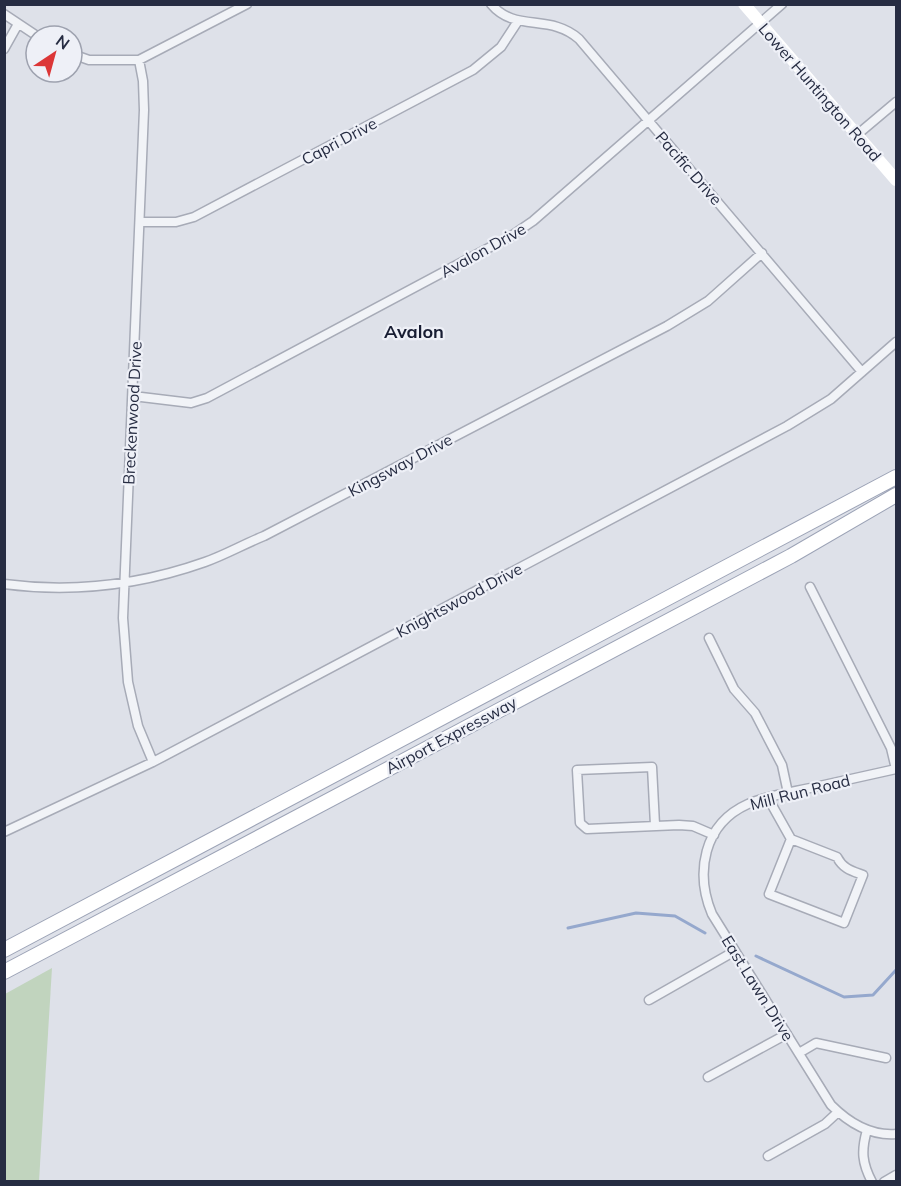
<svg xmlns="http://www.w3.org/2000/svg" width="901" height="1186" font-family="Mulish,sans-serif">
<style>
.green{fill:#c1d4be}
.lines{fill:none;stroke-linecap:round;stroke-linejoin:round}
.stream{stroke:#95a8cd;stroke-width:3}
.minor-casing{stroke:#a7abb7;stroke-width:11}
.primary-casing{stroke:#9ca3b6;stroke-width:16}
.minor{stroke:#f1f3f7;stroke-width:8}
.secondary{stroke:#fff;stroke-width:12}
.primary{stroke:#fff;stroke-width:14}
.labels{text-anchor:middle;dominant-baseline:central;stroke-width:4.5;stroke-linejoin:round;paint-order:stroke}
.street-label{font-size:16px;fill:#262c42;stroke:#eef0f7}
.neighbourhood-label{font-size:18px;font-weight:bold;fill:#181d33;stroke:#eef0f7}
</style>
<rect width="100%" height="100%" fill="#dee1e9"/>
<path class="green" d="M 52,968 L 39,1181 L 5,1181 L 5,994 Z"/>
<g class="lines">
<path class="stream" d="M 568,928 L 636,913 L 675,916 L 705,933
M 756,956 L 844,997 L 873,995 L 896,970"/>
<g class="minor-casing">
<path id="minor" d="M 491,4 C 515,33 550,13 579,39 L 862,372
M 4,14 L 37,36
M 4,49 L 18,24
M 72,54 L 89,60 L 139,60 L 247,4
M 139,60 L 143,81 L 144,110 L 123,618 L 128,682 L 138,726 L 153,762
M 858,134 L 896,102
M 140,222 L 176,222 L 194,217 L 473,70 L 501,47 L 518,21
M 133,396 L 191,403 L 207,398 L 511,236 L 533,221 L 782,4
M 4,584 C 72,593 140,585 205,562 C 225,555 244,544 264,536 L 667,326 L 708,301 L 762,253
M 810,587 L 891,748 L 896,769 C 869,775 842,781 815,787 C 793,792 769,795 748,804 C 703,824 695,873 712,914 L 831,1105 C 849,1123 870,1136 896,1134
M 709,638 L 734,689 L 755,713 L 782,765 L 788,793
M 768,798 L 791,839 L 837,857 C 843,869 852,871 863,875 L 844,923 L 769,894 L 791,839
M 655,825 L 652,767 L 577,770 L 580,823 L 587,829 L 679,825 L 693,826 L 714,835
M 4,832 L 153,762 L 787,426 L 831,399 L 896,342
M 649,1000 L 735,951
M 799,1053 L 816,1043 L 886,1058
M 708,1077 L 787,1034
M 867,1130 C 861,1151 862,1163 872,1182
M 768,1156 L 825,1124 L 838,1112
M 884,1182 L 896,1175"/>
</g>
<g class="primary-casing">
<path id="primary" d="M 4,950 L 896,477
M 4,972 L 791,556 L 896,495"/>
</g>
<use href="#minor" class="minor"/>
<path class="secondary" d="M 744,4 L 896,180"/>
<use href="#primary" class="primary"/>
</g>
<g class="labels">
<g class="street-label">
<text transform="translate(820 92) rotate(49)">Lower Huntington Road</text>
<text transform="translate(339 141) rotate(-28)">Capri Drive</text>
<text transform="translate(689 168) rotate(49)">Pacific Drive</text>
<text transform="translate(483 250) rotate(-29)">Avalon Drive</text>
<text transform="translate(132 413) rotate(-87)">Breckenwood Drive</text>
<text transform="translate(400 465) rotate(-28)">Kingsway Drive</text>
<text transform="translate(459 600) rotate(-28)">Knightswood Drive</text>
<text transform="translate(451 735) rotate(-28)">Airport Expressway</text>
<text transform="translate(800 792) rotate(-14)">Mill Run Road</text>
<text transform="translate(758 988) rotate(58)">East Lawn Drive</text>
</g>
<g class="neighbourhood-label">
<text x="414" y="331">Avalon</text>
</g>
</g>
<rect width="901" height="1186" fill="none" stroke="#262c42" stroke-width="12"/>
<g transform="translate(54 54) rotate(36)"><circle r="28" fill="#eef0f7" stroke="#9ea2af" stroke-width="1.5"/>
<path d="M0-4.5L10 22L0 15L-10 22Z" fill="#dc3637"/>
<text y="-9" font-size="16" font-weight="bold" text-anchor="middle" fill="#262c42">N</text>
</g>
</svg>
